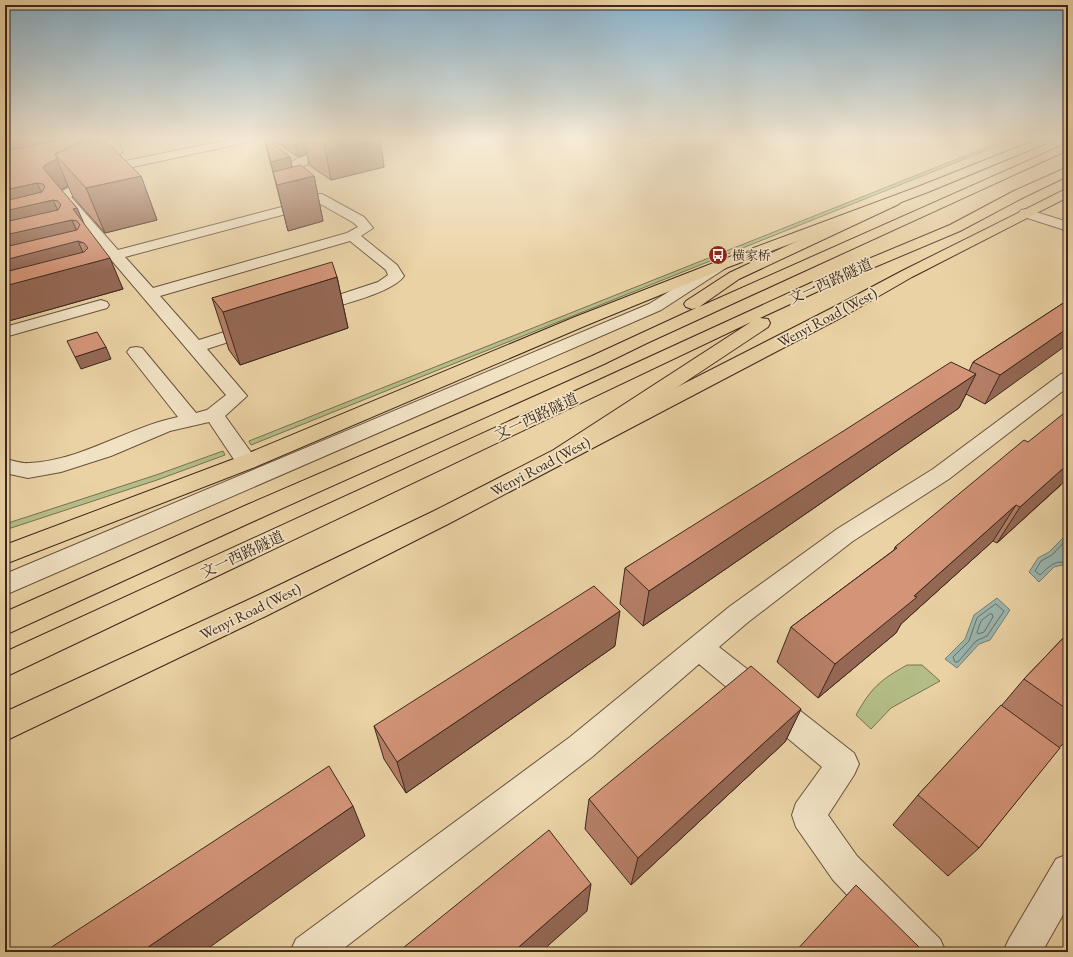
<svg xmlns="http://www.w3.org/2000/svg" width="1073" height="957" font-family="'EB Garamond','Noto Serif SC',serif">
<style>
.green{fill:#b4bd87;stroke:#787252}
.water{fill:#9ab6af;stroke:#757d74}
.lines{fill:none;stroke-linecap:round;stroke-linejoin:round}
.shore{stroke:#6c6e66;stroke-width:1}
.minor-casing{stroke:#68523e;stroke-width:2}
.major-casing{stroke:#3d271c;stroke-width:2}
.highway-casing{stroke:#3d271c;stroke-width:2}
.minor{fill:#f1e2c4;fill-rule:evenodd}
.major{fill:#ead2a4;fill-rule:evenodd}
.highway{fill:#ead2a4;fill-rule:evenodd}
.wall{fill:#b57f67;stroke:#3d271c}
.shaded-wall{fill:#946854;stroke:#3d271c}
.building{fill:#d39478;stroke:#3d271c}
.labels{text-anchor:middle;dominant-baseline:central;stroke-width:3.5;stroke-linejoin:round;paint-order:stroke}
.far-poi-label{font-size:13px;fill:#3d271c;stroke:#f1e2c4;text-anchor:start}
.street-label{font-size:15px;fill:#3d271c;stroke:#f1e2c4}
</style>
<rect width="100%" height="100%" fill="#ead2a4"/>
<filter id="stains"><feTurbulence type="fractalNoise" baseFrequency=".005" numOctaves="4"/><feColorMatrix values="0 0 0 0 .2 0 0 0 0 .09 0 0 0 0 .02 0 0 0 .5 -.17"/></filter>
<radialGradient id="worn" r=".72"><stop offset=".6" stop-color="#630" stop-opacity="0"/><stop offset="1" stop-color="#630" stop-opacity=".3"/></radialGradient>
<path class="green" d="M 1010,138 L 1017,138 L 251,445 L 249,441 Z
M 223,451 L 225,455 L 157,480 L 5,530 L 5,524 L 156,475 Z
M 907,665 L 922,665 L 940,681 L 891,708 L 871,729 L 856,715 C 871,688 880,680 907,665 Z"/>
<path class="water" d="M 1068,533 L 1068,569 L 1062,565 L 1054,567 L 1039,582 L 1029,572 L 1038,558 L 1049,552 Z
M 997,598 L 1010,610 L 990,640 L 979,644 L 957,668 L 945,659 L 965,639 L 974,615 Z"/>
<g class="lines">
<path class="shore" d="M 1068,538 L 1052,555 L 1041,561 L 1035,571 L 1040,575 C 1049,567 1056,558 1068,564
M 996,604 L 1004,611 L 987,636 L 976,641 L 958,662 L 955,662 L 953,657 L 969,641 L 977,618 Z
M 990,614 L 992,614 L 993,617 L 984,632 L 978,634 L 977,632 L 981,621 Z"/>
<g class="minor-casing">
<path id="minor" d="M 110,138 L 120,138 L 119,141 L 122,152 L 120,154 L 89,161 L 85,160 L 83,158 L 85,156 L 110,150 L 107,141 Z
M 238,138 L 258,138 L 253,141 L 128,168 L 71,197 L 118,250 L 312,199 L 311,197 L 312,194 L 322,194 L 364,217 L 373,228 L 361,236 L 397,265 L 404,276 C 392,293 340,305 320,311 L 314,313 L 308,311 L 306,308 L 308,305 L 378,282 L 388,275 L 386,270 L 350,241 L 160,296 L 199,340 L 253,323 L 259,324 L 262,328 L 259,332 L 207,349 L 247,396 L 225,416 L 258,462 L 255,467 L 247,469 L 239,467 L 209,422 L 170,431 L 111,456 L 61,472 L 28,478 L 5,473 L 5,459 C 12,460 22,464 29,463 C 81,461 128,427 178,417 L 130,356 L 127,352 L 130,348 L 136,347 L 142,348 L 196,413 L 207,410 L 226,395 L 57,196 L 58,193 L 120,162 ZM 317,202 L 354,223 L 358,227 L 347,233 L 153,288 L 125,257 L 316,206 Z
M 361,138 L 377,138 L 376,140 L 330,154 L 291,172 L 304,183 L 302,186 L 294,186 L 277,172 C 287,158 343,143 361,138 Z
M 637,138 L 653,138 L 655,140 L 649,143 L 638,140 Z
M 1026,209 L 1068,222 L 1068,231 L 1021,216 L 1019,213 L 1021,210 Z
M 721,260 L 726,262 L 729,265 L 726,268 L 661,310 L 5,595 L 5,574 L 649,304 L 716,262 Z
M 101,300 L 107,302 L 109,305 L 107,308 L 5,337 L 5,327 Z
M 1068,372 L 1068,387 L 949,479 L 853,541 L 747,623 L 719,647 L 854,753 L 859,764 L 854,775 L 828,815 L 857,856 L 940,939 L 946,952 L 901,952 L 833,880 L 796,827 L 792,815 L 796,803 L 822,767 L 699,664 L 592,757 L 339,952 L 290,952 L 296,939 L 570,737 L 729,607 L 837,529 L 933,469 L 1061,374 Z
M 1068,854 L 1068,906 L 1042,952 L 1003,952 L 1009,939 L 1056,859 Z"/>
</g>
<g class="major-casing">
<path id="major" d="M 1041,138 L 1055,138 L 1054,140 L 928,192 L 726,268 L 587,325 L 255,467 L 5,564 L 5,545 L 239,457 L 575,317 L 716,262 L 920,186 Z
M 1068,188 L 1068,197 L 912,277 L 846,315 L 450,523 L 266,616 L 5,741 L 5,712 L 248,600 L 434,511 L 834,307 L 902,271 Z"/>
</g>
<g class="highway-casing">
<path id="highway" d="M 1068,143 L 1068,150 L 647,343 L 604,364 L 265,516 L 5,635 L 5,612 L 249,504 L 592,356 L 696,308 L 692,309 L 686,307 L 684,304 L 686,301 L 729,273 L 889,198 L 899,198 L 901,201 L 899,204 L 739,279 L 699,307 Z
M 1068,167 L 1068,176 L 1024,197 L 960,231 L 825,288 L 760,318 L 768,319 L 770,323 L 768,327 L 569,459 L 562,461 L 555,459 L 551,454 L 555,449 L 751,322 L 5,677 L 5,652 L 813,282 L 950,225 L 1014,191 Z"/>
</g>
<use href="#minor" class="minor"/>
<use href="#major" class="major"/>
<use href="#highway" class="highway"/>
</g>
<path class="wall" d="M 5,138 L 107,138 L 104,139 L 141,176 L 157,220 L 105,233 L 73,197 L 68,186 L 61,190 L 77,208 L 84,224 L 123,289 L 5,322 Z
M 264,138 L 290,157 L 292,167 L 314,176 L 323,221 L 288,231 Z
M 270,138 L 380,138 L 384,167 L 331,180 L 309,165 L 307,154 L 298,157 Z
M 337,277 L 348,328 L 240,365 L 229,350 L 212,298 Z
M 1068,300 L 985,404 L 966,394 L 959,408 L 643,626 L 620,604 L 625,568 L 969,371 L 973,362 Z
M 1028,442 L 1061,485 L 997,543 L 993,541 L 901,624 L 896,633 L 818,698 L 777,662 L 791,627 L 894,550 L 895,547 Z
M 1068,633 L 1068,739 L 1060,747 L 979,848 L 948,876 L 893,825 L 918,795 L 1002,705 L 1024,679 Z
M 615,646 L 406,793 L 384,759 L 374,726 Z
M 801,709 L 785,742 L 631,885 L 585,829 L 589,799 Z"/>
<path class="shaded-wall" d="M 24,138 L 107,138 L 91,141 L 55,154 L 5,170 L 5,141 Z
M 294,138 L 304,138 L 307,154 L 298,157 Z
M 322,138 L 380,138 L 384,167 L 331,180 L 323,139 Z
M 290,157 L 295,181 L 314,176 L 323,221 L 288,231 L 271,162 Z
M 57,159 L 68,186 L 57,192 L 43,168 L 45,165 Z
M 141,176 L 157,220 L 105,233 L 86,188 Z
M 37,183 L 46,202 L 53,200 L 63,222 L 72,220 L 82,243 L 78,241 L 88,264 L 110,258 L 123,289 L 5,322 L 5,190 Z
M 77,208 L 90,237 L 73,209 Z
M 337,277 L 348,328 L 240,365 L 223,312 Z
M 1068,328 L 1068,344 L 985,404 L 1000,375 Z
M 106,347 L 111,359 L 81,369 L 75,357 Z
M 976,374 L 959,408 L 643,626 L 649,591 Z
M 1068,464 L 1068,478 L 997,543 L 1020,507 Z
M 1016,505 L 993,541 L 901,624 L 896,633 L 818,698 L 835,664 L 914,596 Z
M 620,611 L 615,646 L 406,793 L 397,762 Z
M 801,709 L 785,742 L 631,885 L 638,858 Z
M 353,806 L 365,836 L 203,952 L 141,952 Z
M 591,884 L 587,911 L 541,952 L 513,952 Z"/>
<path class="building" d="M 5,138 L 24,138 L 5,141 Z
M 72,138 L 92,138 L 55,154 L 57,159 L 45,165 L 43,168 L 77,208 L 73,209 L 110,258 L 5,286 L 5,272 L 84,252 L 88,248 L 84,243 L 78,241 L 5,260 L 5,247 L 77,230 L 80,225 L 77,221 L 72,220 L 5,235 L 5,222 L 58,210 L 61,205 L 58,201 L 53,200 L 5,211 L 5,201 L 42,192 L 45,187 L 43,184 L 37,183 L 5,190 L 5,151 Z
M 92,138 L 103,138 L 141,176 L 86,188 L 55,154 Z
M 264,138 L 266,138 L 290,157 L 271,162 Z
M 301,165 L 314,176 L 277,185 L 273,172 Z
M 332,262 L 337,277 L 223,312 L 212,298 Z
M 1068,300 L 1068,328 L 1000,375 L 973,362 Z
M 97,332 L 106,347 L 75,357 L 67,341 Z
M 951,362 L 976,374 L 649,591 L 625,568 L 845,430 Z
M 1068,410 L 1068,464 L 1020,507 L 1016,505 L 914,596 L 917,597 L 835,664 L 791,627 L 897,548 L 895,547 L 1024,440 L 1028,442 Z
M 594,586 L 620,611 L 397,762 L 374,726 Z
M 1068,633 L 1068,710 L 1024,679 Z
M 751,666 L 801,709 L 638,858 L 589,799 Z
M 1001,705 L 1060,748 L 979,848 L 918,795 Z
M 329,766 L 353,806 L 141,952 L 44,952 Z
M 549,830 L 591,884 L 513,952 L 398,952 Z
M 856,885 L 921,949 L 919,952 L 795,952 Z"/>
<linearGradient id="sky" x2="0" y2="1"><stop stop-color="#89b5d1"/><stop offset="0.51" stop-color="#f6ebd6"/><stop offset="1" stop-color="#f6ebd6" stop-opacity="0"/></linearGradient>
<rect width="1073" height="272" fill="url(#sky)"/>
<defs>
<g id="bus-disc" transform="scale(1)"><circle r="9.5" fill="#8f2418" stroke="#f1e2c4"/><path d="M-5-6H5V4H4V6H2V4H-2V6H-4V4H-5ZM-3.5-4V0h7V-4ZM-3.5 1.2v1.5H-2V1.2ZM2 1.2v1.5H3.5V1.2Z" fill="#fff"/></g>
</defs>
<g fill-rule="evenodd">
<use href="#bus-disc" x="718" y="255"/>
</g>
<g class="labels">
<g class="far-poi-label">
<text x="732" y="255">横家桥</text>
</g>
<g class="street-label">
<text transform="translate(830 281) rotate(-24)">文一西路隧道</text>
<text transform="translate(827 317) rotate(-28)">Wenyi Road (West)</text>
<text transform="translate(536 416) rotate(-25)">文一西路隧道</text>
<text transform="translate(540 466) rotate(-28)">Wenyi Road (West)</text>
<text transform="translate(242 554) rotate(-25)">文一西路隧道</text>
<text transform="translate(250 611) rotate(-26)">Wenyi Road (West)</text>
</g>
</g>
<rect width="1073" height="957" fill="none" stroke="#ead2a4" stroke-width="20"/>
<rect x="6" y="6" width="1061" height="945" fill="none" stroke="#3d271c" stroke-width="2"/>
<rect x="10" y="10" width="1053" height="937" fill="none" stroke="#3d271c"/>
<rect width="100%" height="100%" filter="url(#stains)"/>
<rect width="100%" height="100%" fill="url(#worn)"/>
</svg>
